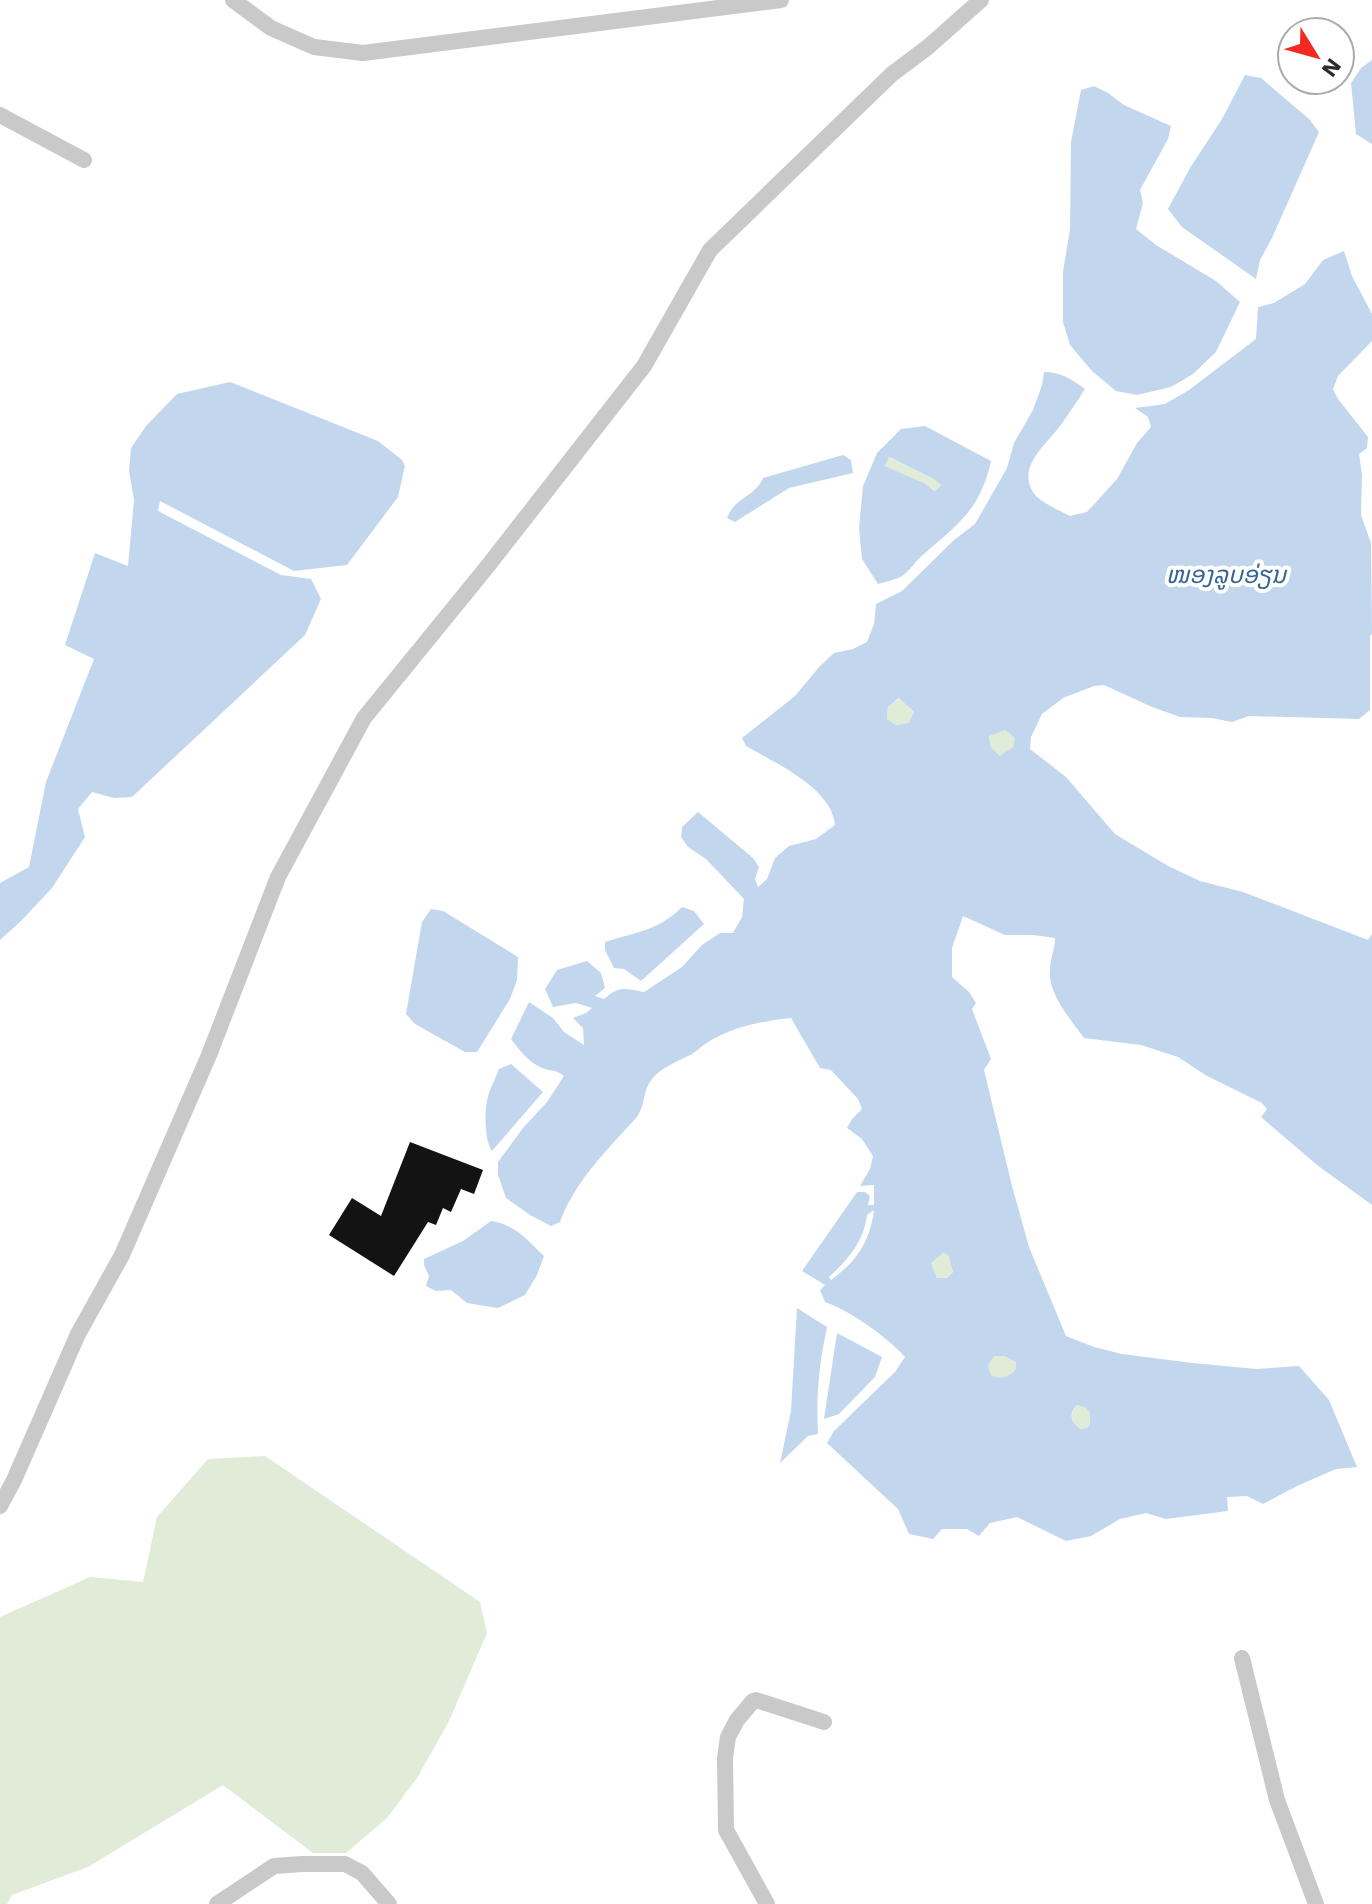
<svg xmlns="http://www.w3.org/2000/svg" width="1372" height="1904" font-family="'Work Sans','Noto Sans Lao',sans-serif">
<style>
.green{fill:#e0ebd8}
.water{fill:#c2d7ed;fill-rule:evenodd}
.building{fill:#131313}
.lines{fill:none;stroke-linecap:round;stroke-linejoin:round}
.minor{stroke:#c9c9c9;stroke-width:16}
.labels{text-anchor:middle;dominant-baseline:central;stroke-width:8;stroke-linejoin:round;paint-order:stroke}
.water-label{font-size:24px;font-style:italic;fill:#356393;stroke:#fff}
</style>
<rect width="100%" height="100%" fill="#fff"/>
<path class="green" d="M 888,457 L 934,479 L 941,484 L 936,491 L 924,483 L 885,466 Z
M 900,698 L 914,713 L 909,723 L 896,725 L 887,719 L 888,707 Z
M 1005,730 L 1015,738 L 1013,747 L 1001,757 L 991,747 L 989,735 Z
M 942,1253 L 948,1255 L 953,1272 L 947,1278 L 937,1278 L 931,1263 Z
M 994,1356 L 1004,1356 L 1016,1362 L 1016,1369 C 1009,1377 1000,1380 991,1375 L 988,1366 Z
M 1077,1405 L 1086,1408 L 1090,1413 L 1090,1425 L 1087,1428 L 1082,1429 C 1071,1423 1069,1415 1077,1405 Z
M 265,1456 L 480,1602 L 487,1633 L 449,1721 L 417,1778 L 387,1818 L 346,1853 L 313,1853 L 223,1785 L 88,1867 L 12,1895 L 7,1904 L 0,1904 L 0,1617 L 90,1577 L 143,1582 L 157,1517 L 208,1459 Z"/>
<path class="water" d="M 1372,60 L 1372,144 L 1356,134 L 1351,83 L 1361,68 Z
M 1245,75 L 1261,78 L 1309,119 L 1319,132 L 1272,238 L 1260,260 L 1256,279 L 1182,227 L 1168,209 L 1190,168 L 1222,119 Z
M 1094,86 L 1108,93 L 1124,105 L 1171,126 L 1168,139 L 1140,190 L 1143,203 L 1136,229 L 1156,245 L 1216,281 L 1240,302 L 1216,352 L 1193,374 L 1171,387 L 1137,395 L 1116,391 L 1092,371 L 1070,345 L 1063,322 L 1063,272 L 1070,229 L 1071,142 L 1081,90 Z
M 1344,251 L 1352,276 L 1372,314 L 1372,341 L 1338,376 L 1333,389 L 1338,399 L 1368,437 L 1367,448 L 1359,454 L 1362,475 L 1361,515 L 1371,543 L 1372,634 L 1370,636 L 1370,710 L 1359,719 L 1249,716 L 1232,722 L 1212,718 L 1180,717 L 1152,707 L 1104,685 L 1094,686 L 1063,698 L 1042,714 L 1031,737 L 1030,749 L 1066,777 L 1115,834 L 1168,866 L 1200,881 L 1243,892 L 1368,940 L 1372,934 L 1372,1205 L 1317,1165 L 1261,1117 L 1267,1109 L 1262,1103 L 1207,1076 L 1178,1057 L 1141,1045 L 1084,1038 C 1071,1020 1047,992 1050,970 C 1050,959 1055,949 1055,938 L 1033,935 L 1005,935 L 963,916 L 952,948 L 952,977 L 969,992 L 976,1003 L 972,1009 L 991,1059 L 984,1070 L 1012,1186 L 1029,1247 L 1066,1336 L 1094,1347 L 1122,1354 L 1192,1363 L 1257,1369 L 1299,1366 L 1329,1400 L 1357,1467 L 1336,1469 L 1297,1486 L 1263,1504 L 1247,1496 L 1227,1497 L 1228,1511 L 1166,1519 L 1146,1513 L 1120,1519 L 1091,1536 L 1066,1541 L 1017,1517 L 990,1523 L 979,1536 L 967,1529 L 942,1529 L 933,1539 L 909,1534 L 898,1509 L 827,1443 L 834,1431 L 895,1372 L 905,1357 C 886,1336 852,1312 825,1302 L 820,1290 L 825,1285 L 802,1271 L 857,1192 L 865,1192 L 870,1196 L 868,1205 L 874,1205 L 874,1185 L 860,1186 L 870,1169 L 873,1156 L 862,1139 L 847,1128 L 852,1119 L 862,1109 L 858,1099 L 831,1070 L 820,1068 L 791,1018 C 762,1021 733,1027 708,1042 C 701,1046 696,1053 688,1056 C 676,1062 661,1068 652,1079 C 642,1091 646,1106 636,1118 C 607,1150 575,1181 560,1222 L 551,1226 L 530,1215 L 506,1198 L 498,1175 L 498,1162 L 523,1128 L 547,1102 L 564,1076 C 554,1068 550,1072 540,1067 C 528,1061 519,1050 511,1039 L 529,1002 L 553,1018 L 564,1032 L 584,1045 L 583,1028 L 573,1018 L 586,1013 L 592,1008 L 576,1003 L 553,1007 L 545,989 L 557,970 L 587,961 L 601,973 L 605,988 L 595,996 L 604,999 C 619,986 624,988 644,992 L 682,967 L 702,945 L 720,933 L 733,933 L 742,917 L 744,899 L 706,859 L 688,847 L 681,837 L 682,827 L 698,812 L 753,858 L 759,867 L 755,879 L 758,887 L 767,879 L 775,858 L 789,846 L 816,839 L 835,825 C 832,788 775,763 746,746 L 742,738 L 795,696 L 820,666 L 834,653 L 853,649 L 867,642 L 874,624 L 876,604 L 902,591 L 954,540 L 975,524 L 1007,468 L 1014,443 L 1033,410 L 1042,385 L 1044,372 C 1060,372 1072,379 1085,389 C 1077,401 1069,414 1060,426 C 1047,444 1017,466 1033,492 C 1039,502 1059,510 1070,516 L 1087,512 L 1117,479 L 1137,443 L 1151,427 L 1148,417 L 1135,408 L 1165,404 L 1189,390 L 1256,339 L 1258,307 L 1274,303 L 1305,284 L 1323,260 ZM 899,698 L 914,712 L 909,723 L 896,725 L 887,719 L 888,707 ZM 1005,730 L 1015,738 L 1013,747 L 1000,756 L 991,747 L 989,736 ZM 874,1210 C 870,1242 856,1262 831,1280 L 829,1277 C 848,1260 864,1241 867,1215 ZM 943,1253 L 948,1255 L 953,1272 L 947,1278 L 937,1278 L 931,1263 ZM 994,1356 L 1004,1356 L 1016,1362 L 1016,1369 C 1009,1377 1001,1380 991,1375 L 988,1366 ZM 1077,1405 L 1086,1408 L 1090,1413 L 1090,1425 L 1087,1428 L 1081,1429 C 1071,1423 1068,1414 1077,1405 Z
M 230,382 L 378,441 L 402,460 L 405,466 L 398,497 L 347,565 L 294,571 L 160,501 L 158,511 L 281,575 L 311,579 L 321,599 L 305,635 L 132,797 L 114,798 L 92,792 L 78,809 L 85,837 L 52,888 L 21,921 L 0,940 L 0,883 L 29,867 L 46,782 L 94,659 L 65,645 L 95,553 L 128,566 L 134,500 L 129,471 L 131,448 L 146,426 L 177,394 Z
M 925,426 L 991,461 C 980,510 959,523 924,554 C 916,560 910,571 902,576 C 895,580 885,582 878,584 L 862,559 L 859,528 L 863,486 L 877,453 L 901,429 ZM 889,457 L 934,479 L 941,485 L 935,491 L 924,483 L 885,466 Z
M 843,455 L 851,460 L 853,473 L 789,488 L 735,522 L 727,518 C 734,498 756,496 763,478 Z
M 682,907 L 694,911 L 704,924 L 641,981 L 624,969 L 614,968 L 605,950 L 605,942 C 636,932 658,931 682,907 Z
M 431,909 L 443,911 L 518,957 L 517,980 L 510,999 L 477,1052 L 465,1052 L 415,1024 L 406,1014 L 422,922 Z
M 511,1064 L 543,1092 L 492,1151 C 484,1140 484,1107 489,1093 C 492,1085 496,1077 499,1069 Z
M 491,1221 C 515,1224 527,1240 544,1256 L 537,1275 L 525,1295 L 498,1308 L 467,1303 L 451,1290 L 436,1291 L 426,1286 L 429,1276 L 424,1265 L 424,1259 L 463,1241 Z
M 797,1308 L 827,1327 C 819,1364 816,1396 818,1434 L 808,1436 L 780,1463 L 791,1411 Z
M 837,1333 L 882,1357 L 875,1377 L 839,1414 L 824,1419 Z"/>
<path class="building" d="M 410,1142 L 483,1170 L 474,1194 L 461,1189 L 451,1212 L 443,1208 L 436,1225 L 428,1222 L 394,1276 L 329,1235 L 352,1198 L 381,1216 Z"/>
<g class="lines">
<path class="minor" d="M 233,0 L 271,28 L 314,47 L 363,53 L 781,0
M 0,115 L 84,160
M 0,1506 L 14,1480 L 78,1334 L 122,1255 L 209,1055 L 278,877 L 364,718 L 487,567 L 644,366 L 710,250 L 892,74 L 928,47 L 981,0
M 1242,1658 L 1277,1800 L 1316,1904
M 217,1904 L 274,1866 L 302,1864 L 345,1864 L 362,1873 L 389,1904
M 767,1904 L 726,1830 L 725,1758 L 728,1737 L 737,1720 L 753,1701 L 756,1700 L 824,1722"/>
</g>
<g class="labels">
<g class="water-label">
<text x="1226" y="575">ໜອງລູບອ່ຽນ</text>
</g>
</g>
<g transform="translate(1316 56) rotate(127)"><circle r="38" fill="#ffffff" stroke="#ababab" stroke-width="2"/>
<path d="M0-6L14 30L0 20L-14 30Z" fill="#f22a20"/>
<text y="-12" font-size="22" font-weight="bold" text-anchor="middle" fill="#2c2c2c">N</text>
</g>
</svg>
